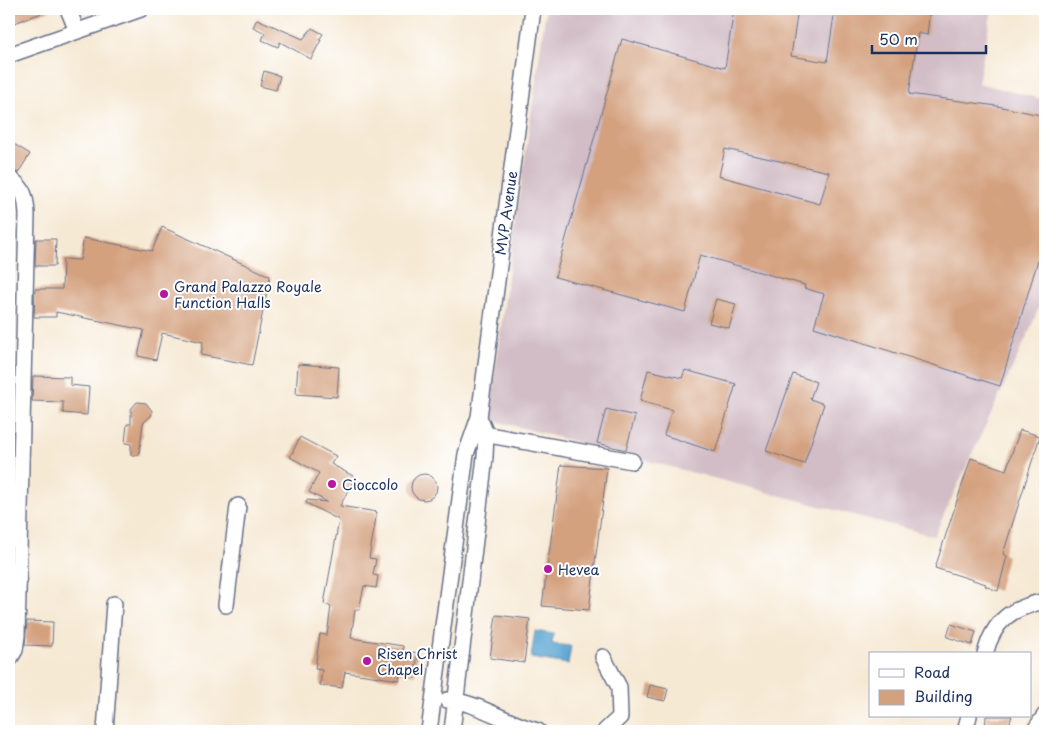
<svg xmlns="http://www.w3.org/2000/svg" width="1054" height="740" font-family="'Playpen Sans',sans-serif">
<style>
.industrial{fill:#d2bdc6}
.water{fill:#5aa5d2;stroke:#3a6a98}
.building{fill:#d4a17f;fill-rule:evenodd}
.lines{fill:none;stroke-linecap:round;stroke-linejoin:round}
.minor-casing{stroke:#687087;stroke-width:18}
.minor{stroke:#fff;stroke-width:15}
.poi-dot{fill:#b5179e;stroke:#fff;stroke-width:2}
.labels{text-anchor:middle;dominant-baseline:central;stroke-width:4;stroke-linejoin:round;paint-order:stroke}
.street-label{font-size:14px;fill:#1b2f5e;stroke:#fff}
.poi-label{font-size:14px;fill:#1b2f5e;stroke:#fff;text-anchor:start}
</style>
<rect width="100%" height="100%" fill="#fff"/>
<filter id="ink" filterUnits="userSpaceOnUse"><feTurbulence type="fractalNoise" baseFrequency=".02" numOctaves="2"/><feDisplacementMap in="SourceGraphic" scale="10" xChannelSelector="R" yChannelSelector="G"/><feConvolveMatrix kernelMatrix="1 2 1 2 8 2 1 2 1" color-interpolation-filters="sRGB"/></filter>
<filter id="wash" filterUnits="userSpaceOnUse"><feTurbulence type="fractalNoise" baseFrequency=".0096" numOctaves="4" result="noise"/><feDisplacementMap in="SourceGraphic" scale="20" xChannelSelector="R" yChannelSelector="G"/><feGaussianBlur stdDeviation="1.12" result="paint"/><feColorMatrix in="noise" values="0 0 0 0 0 0 0 0 0 0 0 0 0 0 0 0 0 1.4 0 .05"/><feComposite in="paint" operator="in"/></filter>
<g filter="url(#wash)">
<rect width="100%" height="100%" fill="#f6e9d4"/>
<path class="industrial" d="M 546,9 L 992,9 L 978,83 L 1045,100 L 1045,292 L 1029,332 L 934,536 L 488,419 Z"/>
<path class="water" d="M 535,631 L 553,634 L 552,644 L 571,646 L 568,664 L 531,658 Z"/>
<g id="blocks">
<path class="building" d="M 9,9 L 49,9 L 50,10 L 9,25 Z
M 734,9 L 798,9 L 791,56 L 827,62 L 835,9 L 930,9 L 927,35 L 918,33 L 909,94 L 997,106 L 1045,116 L 1045,237 L 1000,386 L 814,327 L 824,294 L 804,288 L 805,285 L 700,255 L 685,312 L 555,277 L 622,39 L 725,68 ZM 725,149 L 829,172 L 820,204 L 719,176 Z
M 257,19 L 303,39 L 312,28 L 323,34 L 319,40 L 321,40 L 311,59 L 280,42 L 278,47 L 262,40 L 265,33 L 253,27 Z
M 264,71 L 280,76 L 276,90 L 260,86 Z
M 9,141 L 30,154 L 18,173 L 9,169 Z
M 162,227 L 270,276 L 252,365 L 201,355 L 203,342 L 162,333 L 156,360 L 138,356 L 144,330 L 56,312 L 56,317 L 34,317 L 35,289 L 62,289 L 63,259 L 80,260 L 84,238 L 152,251 Z
M 36,239 L 56,239 L 55,266 L 35,266 Z
M 716,299 L 736,304 L 729,328 L 709,323 Z
M 298,364 L 339,367 L 337,397 L 296,394 Z
M 648,370 L 682,378 L 685,370 L 736,384 L 715,452 L 664,435 L 672,410 L 640,401 Z
M 793,374 L 816,382 L 810,399 L 824,404 L 804,464 L 766,451 Z
M 33,376 L 70,377 L 70,385 L 89,387 L 87,415 L 63,413 L 63,402 L 32,401 Z
M 137,402 L 146,403 L 152,411 L 151,416 L 143,423 L 139,455 L 131,455 L 131,444 L 125,443 L 127,424 L 131,424 L 131,409 Z
M 606,409 L 635,416 L 626,450 L 597,443 Z
M 1020,430 L 1040,436 L 1003,554 L 1007,556 L 998,591 L 985,586 L 986,584 L 935,568 L 971,458 L 1006,470 Z
M 300,437 L 336,456 L 331,464 L 355,477 L 340,506 L 377,512 L 369,558 L 376,559 L 373,575 L 378,576 L 376,588 L 364,586 L 359,610 L 355,610 L 351,638 L 403,646 L 403,651 L 418,653 L 415,675 L 400,672 L 399,680 L 345,672 L 342,688 L 320,685 L 322,670 L 315,669 L 320,634 L 327,635 L 331,606 L 324,604 L 339,520 L 306,503 L 307,500 L 327,502 L 309,492 L 319,473 L 290,457 Z
M 561,465 L 607,468 L 589,610 L 542,606 Z
M411 487a13 13 0 1 1 26 0a13 13 0 1 1-26 0Z
M 496,615 L 530,619 L 524,663 L 490,658 Z
M 27,621 L 53,622 L 52,646 L 25,645 Z
M 951,624 L 976,632 L 972,645 L 947,637 Z
M 650,685 L 668,689 L 665,701 L 647,697 Z
M 986,716 L 1012,716 L 1007,731 L 985,730 Z"/>
</g>
</g>
<g filter="url(#ink)">
<use href="#blocks" fill-opacity="0" stroke="#687087" stroke-width="1"/>
<g class="lines">
<g class="minor-casing">
<path id="minor" d="M 68,9 L 77,31
M 9,55 L 141,9
M 9,178 C 24,187 26,197 27,214 L 17,636 L 15,650 L 9,660
M 478,433 L 632,461
M 226,605 L 238,506
M 985,654 C 994,619 1012,608 1045,601
M 603,657 L 619,687 L 620,717 L 605,731
M 447,700 C 479,702 507,724 538,731
M 105,731 L 114,604
M 429,731 L 466,454 L 479,417 L 533,9
M 452,731 L 485,457 L 486,434 L 479,417
M 965,731 L 969,716
M 1034,731 L 1045,715"/>
</g>
<use href="#minor" class="minor"/>
</g>
</g>
<g class="poi-dot">
<circle cx="164" cy="294" r="5"/>
<circle cx="332" cy="484" r="5"/>
<circle cx="548" cy="569" r="5"/>
<circle cx="367" cy="661" r="5"/>
</g>
<g class="labels">
<g class="street-label">
<text transform="translate(506 213) rotate(-82)">MVP Avenue</text>
</g>
<g class="poi-label">
<text x="174" y="286">Grand Palazzo Royale<tspan x="174" dy="16">Function Halls</tspan></text>
<text x="342" y="484">Cioccolo</text>
<text x="558" y="569">Hevea</text>
<text x="377" y="653">Risen Christ<tspan x="377" dy="16">Chapel</tspan></text>
</g>
</g>
<rect width="1054" height="740" fill="none" stroke="#fff" stroke-width="30"/>
<rect x="869" y="652" width="162" height="65" fill="#ffffff" stroke="#a4acbf"/>
<rect x="879" y="669" width="25" height="8" fill="#ffffff" stroke="#a4acbf"/>
<text x="914" y="678" font-size="15" fill="#1b2f5e">Road</text>
<rect x="879" y="690" width="25" height="15" fill="#d4a17f" stroke="#a4acbf"/>
<text x="914" y="702" font-size="15" fill="#1b2f5e">Building</text>
<path d="M872 45v8h114v-8" fill="none" stroke="#1b2f5e" stroke-width="2.5"/>
<text x="879" y="45" font-size="15" fill="#1b2f5e" stroke="#ffffff" stroke-width="4" paint-order="stroke">50 m</text>
</svg>
